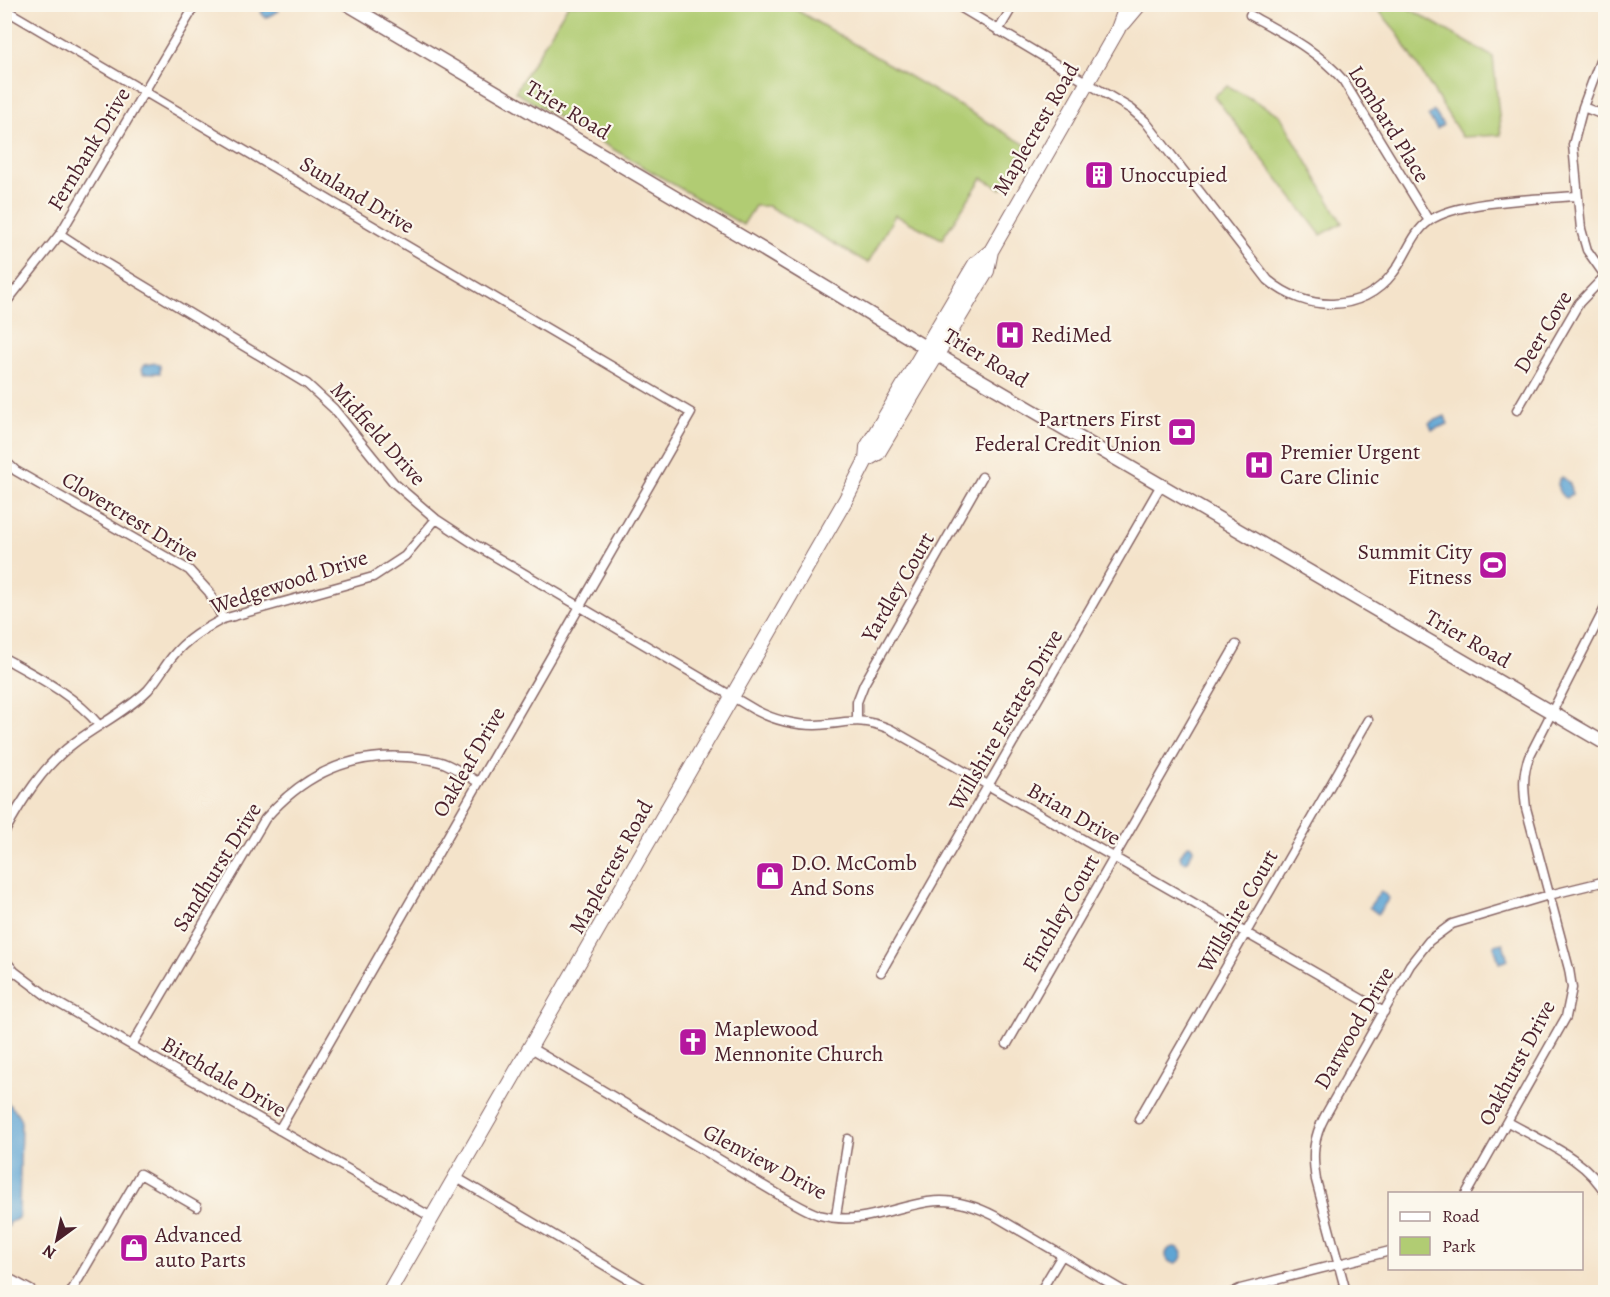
<svg xmlns="http://www.w3.org/2000/svg" width="1610" height="1297" font-family="Alegreya,serif">
<style>
.green{fill:#b1cc73;stroke:#7e764f;stroke-width:1.5}
.water{fill:#5ea5d4;stroke:#546280;stroke-width:1.5}
.lines{fill:none;stroke-linecap:round;stroke-linejoin:round}
.street-casing{stroke:#866463;stroke-width:11}
.secondary-casing{stroke:#866463;stroke-width:15}
.primary-casing{stroke:#866463;stroke-width:16}
.street{stroke:#fff;stroke-width:8}
.secondary{stroke:#fff;stroke-width:12}
.primary{stroke:#fff;stroke-width:14}
.labels{text-anchor:middle;dominant-baseline:central;stroke-width:4.5;stroke-linejoin:round;paint-order:stroke}
.street-label{font-size:22px;fill:#4a1f2b;stroke:#fbf7ec}
.poi-label{font-size:22px;fill:#4a1f2b;stroke:#fbf7ec;text-anchor:start}
</style>
<rect width="100%" height="100%" fill="#fbf7ec"/>
<filter id="ink" filterUnits="userSpaceOnUse"><feTurbulence type="fractalNoise" baseFrequency=".0167" numOctaves="2"/><feDisplacementMap in="SourceGraphic" scale="12" xChannelSelector="R" yChannelSelector="G"/><feConvolveMatrix kernelMatrix="1 2 1 2 8 2 1 2 1" color-interpolation-filters="sRGB"/></filter>
<filter id="wash" filterUnits="userSpaceOnUse"><feTurbulence type="fractalNoise" baseFrequency=".008" numOctaves="4" result="noise"/><feDisplacementMap in="SourceGraphic" scale="24" xChannelSelector="R" yChannelSelector="G"/><feGaussianBlur stdDeviation="1.35" result="paint"/><feColorMatrix in="noise" values="0 0 0 0 0 0 0 0 0 0 0 0 0 0 0 0 0 1.4 0 .05"/><feComposite in="paint" operator="in"/></filter>
<g filter="url(#wash)">
<rect width="100%" height="100%" fill="#f4e3ca"/>
<path class="green" d="M 568,5 L 788,5 L 1026,145 L 1002,189 L 982,178 L 942,239 L 895,215 L 868,263 L 768,206 L 755,206 L 743,225 L 515,92 Z
M 1374,5 L 1403,5 L 1493,57 L 1501,135 L 1462,137 L 1396,31 Z
M 1228,86 L 1280,115 L 1342,223 L 1321,235 L 1214,96 Z"/>
<path class="water" d="M 270,4 L 275,5 L 279,11 L 265,18 L 261,12 Z
M 1434,111 L 1443,125 L 1437,129 L 1428,116 Z
M 156,363 L 160,365 L 160,373 L 143,373 L 142,368 L 144,365 Z
M 1445,416 L 1448,424 L 1432,430 L 1429,423 Z
M 1562,477 C 1568,480 1573,487 1572,494 L 1567,498 C 1557,495 1555,483 1562,477 Z
M 1189,845 L 1193,847 L 1193,850 L 1188,861 L 1184,862 L 1181,860 L 1180,856 L 1186,846 Z
M 1381,891 L 1389,898 L 1378,914 L 1369,907 Z
M 1503,943 L 1508,960 L 1499,963 L 1494,945 Z
M 5,1100 C 11,1107 20,1113 21,1122 L 19,1216 L 17,1219 L 9,1223 L 9,1226 L 5,1227 Z
M1166 1255a8 8 0 1 1 16 0a8 8 0 1 1-16 0Z"/>
</g>
<g filter="url(#ink)">
<g class="lines">
<g class="street-casing">
<path id="street" d="M 955,4 L 1131,109 L 1145,121 L 1268,280 C 1306,312 1362,314 1393,273 C 1406,257 1412,233 1429,221 C 1458,200 1540,199 1577,196
M 4,9 L 691,413 L 279,1130
M 1250,15 C 1284,34 1317,50 1343,80 L 1429,221
M 998,31 L 1014,4
M 1606,45 L 1583,107 L 1573,145 L 1581,229 L 1587,250 L 1606,277
M 1583,107 L 1606,116
M 60,234 L 89,253 L 307,384 L 334,409 L 394,483 L 436,519 L 474,544 L 755,710 C 774,720 793,725 815,725 C 848,724 856,715 890,729 L 1384,1012
M 4,305 L 60,234 L 196,4
M 1517,410 L 1579,303 L 1605,276
M 4,460 L 16,471 L 189,570 L 209,592 L 223,619
M 4,658 C 38,677 74,695 99,725
M 857,720 L 857,702 L 864,684 L 982,477
M 4,833 C 22,800 43,766 74,743 C 98,725 127,711 148,690 C 157,680 164,667 172,657 C 186,639 204,629 223,619 L 373,577 L 405,556 L 436,519
M 4,959 L 15,972 L 51,999 L 433,1218
M 881,972 L 1161,485
M 1007,1044 L 1236,645
M 132,1045 L 265,819 C 302,776 348,753 406,757 C 419,758 434,759 446,764 C 457,769 468,776 478,782
M 531,1048 L 781,1196 C 793,1202 806,1211 819,1215 C 861,1226 889,1208 928,1202 C 952,1198 974,1205 995,1216 L 1125,1292
M 1139,1119 L 1368,720
M 1508,1122 C 1541,1141 1588,1159 1606,1195
M 457,1178 L 650,1292
M 1466,1194 L 1566,1017 L 1572,988 L 1569,969 L 1526,808 C 1524,790 1522,775 1529,757 L 1606,606
M 836,1216 L 848,1139
M 71,1292 L 140,1174 L 197,1207
M 1040,1292 L 1061,1257
M 1234,1292 L 1240,1289 L 1390,1251
M 1346,1292 L 1316,1180 C 1312,1155 1313,1138 1325,1116 L 1410,965 L 1429,941 L 1452,924 L 1549,895 L 1606,881"/>
</g>
<g class="secondary-casing">
<path id="secondary" d="M 347,4 L 749,241 L 953,364 L 1606,744
M 4,1278 L 30,1292"/>
</g>
<g class="primary-casing">
<path id="primary" d="M 1124,23 L 1140,4
M 866,460 L 878,453 L 987,271 L 991,251 L 1118,29 L 1127,4
M 389,1292 L 846,499 L 866,460 L 867,447 L 975,264 L 991,251"/>
</g>
<use href="#street" class="street"/>
<use href="#secondary" class="secondary"/>
<use href="#primary" class="primary"/>
</g>
</g>
<defs>
<g id="building-square" transform="scale(1.5)"><rect x="-9" y="-9" width="18" height="18" rx="4" fill="#b5179e" stroke="#fbf7ec"/><path d="M-4-6H4V6H1V3H-1V6H-4ZM-2.5-4.3h1.7v1.8h-1.7ZM.8-4.3h1.7v1.8H.8ZM-2.5-1h1.7V.8h-1.7ZM.8-1h1.7V.8H.8Z" fill="#fff"/></g>
<g id="hospital-square" transform="scale(1.5)"><rect x="-9" y="-9" width="18" height="18" rx="4" fill="#b5179e" stroke="#fbf7ec"/><path d="M-5-5h3v3.5h4V-5h3V5h-3V1.5h-4V5h-3Z" fill="#fff"/></g>
<g id="bank-square" transform="scale(1.5)"><rect x="-9" y="-9" width="18" height="18" rx="4" fill="#b5179e" stroke="#fbf7ec"/><path d="M-6-4H6V4H-6ZM0-2.3a2.3 2.3 0 1 0 0 4.6a2.3 2.3 0 1 0 0-4.6Z" fill="#fff"/></g>
<g id="stadium-square" transform="scale(1.5)"><rect x="-9" y="-9" width="18" height="18" rx="4" fill="#b5179e" stroke="#fbf7ec"/><path d="M0-5a6.5 5 0 1 0 0 10a6.5 5 0 1 0 0-10ZM-3.5-1.8h7v3.6h-7Z" fill="#fff"/></g>
<g id="shop-square" transform="scale(1.5)"><rect x="-9" y="-9" width="18" height="18" rx="4" fill="#b5179e" stroke="#fbf7ec"/><path d="M-5-2.5h2.3a2.7 3.5 0 0 1 5.4 0H5L5.5 6h-11ZM-1.5-2.5h3a1.5 2.3 0 0 0-3 0Z" fill="#fff"/></g>
<g id="church-square" transform="scale(1.5)"><rect x="-9" y="-9" width="18" height="18" rx="4" fill="#b5179e" stroke="#fbf7ec"/><path d="M-1.2-6h2.4v3.5h3.3v2.4h-3.3V6h-2.4V-.1h-3.3v-2.4h3.3Z" fill="#fff"/></g>
</defs>
<g fill-rule="evenodd">
<use href="#building-square" x="1099" y="175"/>
<use href="#hospital-square" x="1010" y="335"/>
<use href="#bank-square" x="1182" y="432"/>
<use href="#hospital-square" x="1259" y="465"/>
<use href="#stadium-square" x="1493" y="565"/>
<use href="#shop-square" x="770" y="876"/>
<use href="#church-square" x="693" y="1042"/>
<use href="#shop-square" x="134" y="1248"/>
</g>
<g class="labels">
<g class="street-label">
<text transform="translate(568 110) rotate(31)">Trier Road</text>
<text transform="translate(1389 124) rotate(58)">Lombard Place</text>
<text transform="translate(1036 129) rotate(-60)">Maplecrest Road</text>
<text transform="translate(89 149) rotate(-59)">Fernbank Drive</text>
<text transform="translate(357 195) rotate(31)">Sunland Drive</text>
<text transform="translate(1543 332) rotate(-59)">Deer Cove</text>
<text transform="translate(986 358) rotate(31)">Trier Road</text>
<text transform="translate(378 434) rotate(48)">Midfield Drive</text>
<text transform="translate(130 517) rotate(31)">Clovercrest Drive</text>
<text transform="translate(289 582) rotate(-18)">Wedgewood Drive</text>
<text transform="translate(898 587) rotate(-60)">Yardley Court</text>
<text transform="translate(1468 639) rotate(30)">Trier Road</text>
<text transform="translate(1006 720) rotate(-60)">Willshire Estates Drive</text>
<text transform="translate(469 762) rotate(-60)">Oakleaf Drive</text>
<text transform="translate(1074 814) rotate(30)">Brian Drive</text>
<text transform="translate(217 867) rotate(-58)">Sandhurst Drive</text>
<text transform="translate(611 867) rotate(-61)">Maplecrest Road</text>
<text transform="translate(1238 911) rotate(-60)">Willshire Court</text>
<text transform="translate(1061 913) rotate(-60)">Finchley Court</text>
<text transform="translate(1354 1028) rotate(-60)">Darwood Drive</text>
<text transform="translate(1517 1063) rotate(-62)">Oakhurst Drive</text>
<text transform="translate(224 1077) rotate(30)">Birchdale Drive</text>
<text transform="translate(765 1162) rotate(28)">Glenview Drive</text>
</g>
<g class="poi-label">
<text x="1120" y="175">Unoccupied</text>
<text x="1031" y="335">RediMed</text>
<text x="1161" y="419" text-anchor="end">Partners First<tspan x="1161" dy="25">Federal Credit Union</tspan></text>
<text x="1280" y="452">Premier Urgent<tspan x="1280" dy="25">Care Clinic</tspan></text>
<text x="1472" y="552" text-anchor="end">Summit City<tspan x="1472" dy="25">Fitness</tspan></text>
<text x="791" y="863">D.O. McComb<tspan x="791" dy="25">And Sons</tspan></text>
<text x="714" y="1029">Maplewood<tspan x="714" dy="25">Mennonite Church</tspan></text>
<text x="155" y="1235">Advanced<tspan x="155" dy="25">auto Parts</tspan></text>
</g>
</g>
<rect width="1610" height="1297" fill="none" stroke="#fbf7ec" stroke-width="24"/>
<rect x="1388" y="1192" width="195" height="78" fill="#fbf7ec" stroke="#b4a19f" stroke-width="1.5"/>
<rect x="1400" y="1212" width="30" height="9" fill="#ffffff" stroke="#b4a19f" stroke-width="1.5"/>
<text x="1442" y="1222" font-size="18" fill="#4a1f2b">Road</text>
<rect x="1400" y="1237" width="30" height="18" fill="#b1cc73" stroke="#b4a19f" stroke-width="1.5"/>
<text x="1442" y="1252" font-size="18" fill="#4a1f2b">Park</text>
<g transform="translate(57 1240) rotate(213)" stroke="#fbf7ec" stroke-width="4.5" paint-order="stroke">
<path d="M0-4.5L10 22L0 15L-10 22Z" fill="#4a1f2b"/>
<text y="-9" font-size="16" font-weight="bold" text-anchor="middle" fill="#4a1f2b">N</text>
</g>
</svg>
